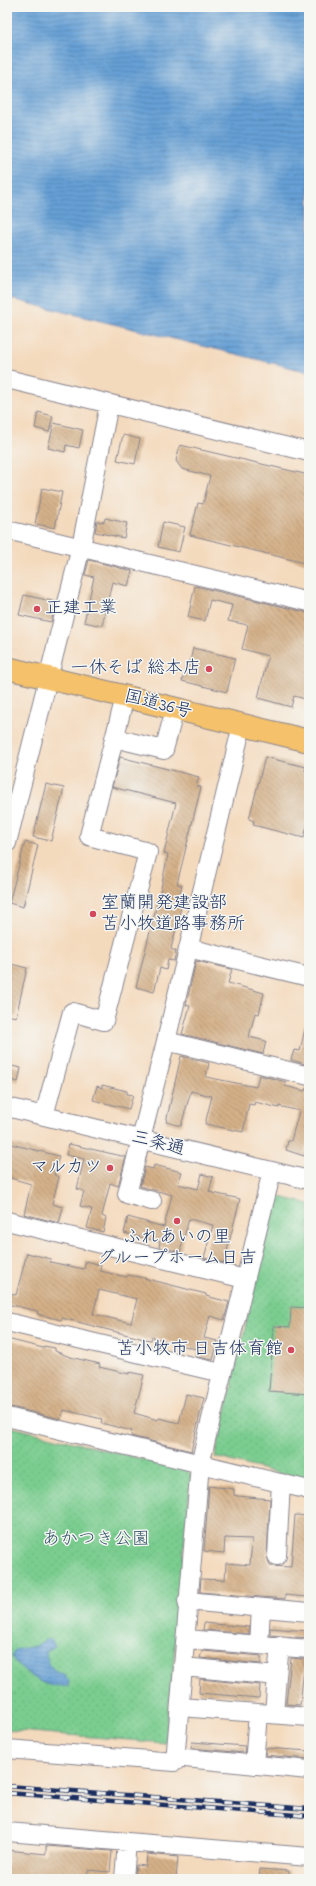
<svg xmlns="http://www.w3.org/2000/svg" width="316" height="1886" font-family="'Indie Flower','Klee One',sans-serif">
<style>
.park{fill:url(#park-dots);stroke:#4a7e76}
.water{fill:url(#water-rules);stroke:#40689a}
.building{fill:url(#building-back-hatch);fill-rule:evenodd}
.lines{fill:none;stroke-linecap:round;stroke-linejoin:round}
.minor-casing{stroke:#88848e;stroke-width:20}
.highway-casing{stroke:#88848e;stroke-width:24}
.minor{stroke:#fff;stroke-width:18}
.highway{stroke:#f5c16b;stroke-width:22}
.rail-casing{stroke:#1b2f5e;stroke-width:4.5}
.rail{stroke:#f6f6f2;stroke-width:3;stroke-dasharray:9;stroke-linecap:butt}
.poi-dot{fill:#d1495b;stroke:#f6f6f2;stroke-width:1.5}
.labels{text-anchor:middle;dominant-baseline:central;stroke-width:3;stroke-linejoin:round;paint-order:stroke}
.poi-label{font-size:18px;fill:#1b2f5e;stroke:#f6f6f2;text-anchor:end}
.street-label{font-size:18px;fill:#1b2f5e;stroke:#f6f6f2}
.park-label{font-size:18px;fill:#33566a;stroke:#f6f6f2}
</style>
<defs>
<pattern id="park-dots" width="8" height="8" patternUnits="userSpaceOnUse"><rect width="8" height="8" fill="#7acd8f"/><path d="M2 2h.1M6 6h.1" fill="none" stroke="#69b07e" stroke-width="1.8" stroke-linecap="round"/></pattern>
<pattern id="water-rules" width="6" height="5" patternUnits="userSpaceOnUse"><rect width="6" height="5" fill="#66a0d6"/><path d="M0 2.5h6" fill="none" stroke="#5383b1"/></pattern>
<pattern id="building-back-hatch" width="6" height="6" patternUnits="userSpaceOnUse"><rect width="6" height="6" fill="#d4b088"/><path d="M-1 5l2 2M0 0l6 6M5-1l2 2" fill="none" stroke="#ab9072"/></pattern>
</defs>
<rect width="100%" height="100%" fill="#f6f6f2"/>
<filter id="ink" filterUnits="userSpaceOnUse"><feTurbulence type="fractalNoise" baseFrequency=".025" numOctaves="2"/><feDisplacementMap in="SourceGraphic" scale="8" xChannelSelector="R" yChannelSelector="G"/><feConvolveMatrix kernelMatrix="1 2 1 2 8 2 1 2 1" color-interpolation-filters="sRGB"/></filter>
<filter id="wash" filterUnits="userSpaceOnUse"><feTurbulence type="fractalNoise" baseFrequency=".012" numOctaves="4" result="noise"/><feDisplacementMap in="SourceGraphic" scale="16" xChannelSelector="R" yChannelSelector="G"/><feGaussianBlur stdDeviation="0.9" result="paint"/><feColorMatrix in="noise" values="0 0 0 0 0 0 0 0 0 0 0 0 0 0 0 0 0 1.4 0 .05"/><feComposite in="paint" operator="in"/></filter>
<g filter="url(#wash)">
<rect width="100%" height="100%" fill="#f4dabd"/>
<path class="park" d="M 276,1196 L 309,1204 L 309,1481 L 215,1457 Z
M 7,1426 L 187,1470 L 191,1475 L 166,1743 L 7,1730 Z"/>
<path class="water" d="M 7,7 L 309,7 L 309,372 L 7,298 Z
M 51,1639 L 55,1646 L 46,1651 C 46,1661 53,1674 64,1674 L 69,1681 L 69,1686 C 63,1686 56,1687 50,1685 C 39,1682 15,1667 12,1656 L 15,1650 L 36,1646 L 45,1640 Z"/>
<g id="blocks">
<path class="building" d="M 38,412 L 53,416 L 49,432 L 35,428 Z
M 54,423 L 83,430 L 79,448 L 66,445 L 65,452 L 48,448 Z
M 123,435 L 140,439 L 135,464 L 117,460 Z
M 180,445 L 309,475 L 309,564 L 190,535 L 198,503 L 203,504 L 210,476 L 182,469 L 176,461 Z
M 42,488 L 62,492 L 55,528 L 35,524 Z
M 105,518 L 127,523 L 124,538 L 95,532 L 97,521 L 104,522 Z
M 163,522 L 185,527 L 179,552 L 158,547 Z
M 89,560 L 132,571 L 128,586 L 112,582 L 102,626 L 84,622 L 94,577 L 85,575 Z
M 195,586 L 309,613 L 309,700 L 294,696 L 291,707 L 258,698 L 268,656 L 242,649 L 248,625 L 228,621 L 232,605 L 210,600 L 205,621 L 188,617 Z
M 24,595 L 56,602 L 51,622 L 19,615 Z
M 193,648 L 235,658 L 227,692 L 182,681 L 186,666 L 189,666 Z
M 120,757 L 199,777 L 196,786 L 201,787 L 177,884 L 182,885 L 179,898 L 183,899 L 171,949 L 176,951 L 174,961 L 168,960 L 166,970 L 160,968 L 154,992 L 136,987 L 161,888 L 168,854 L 164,853 L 176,803 L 112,787 Z
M 265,757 L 306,767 L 305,771 L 309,772 L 309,819 L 304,838 L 253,825 L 254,821 L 249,819 Z
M 46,784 L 64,788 L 51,841 L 33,837 Z
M 25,842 L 38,845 L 23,907 L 9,903 Z
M 196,961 L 232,969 L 228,983 L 264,993 L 259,1014 L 255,1013 L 249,1037 L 266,1041 L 263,1054 L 182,1034 L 190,1006 L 186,1005 Z
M 7,963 L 27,968 L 16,1017 L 7,1015 Z
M 305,1028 L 309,1029 L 309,1065 L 291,1060 L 294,1050 L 300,1051 Z
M 181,1056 L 209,1063 L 206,1077 L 256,1087 L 259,1075 L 286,1082 L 285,1086 L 305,1091 L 306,1088 L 309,1088 L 309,1137 L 304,1156 L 286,1150 L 288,1141 L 291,1141 L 299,1111 L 279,1106 L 279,1108 L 255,1102 L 254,1105 L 249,1104 L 243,1132 L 205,1124 L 212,1096 L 191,1091 L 181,1126 L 166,1122 Z
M 7,1065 L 21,1068 L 18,1082 L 7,1079 Z
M 102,1085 L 127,1091 L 127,1094 L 133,1095 L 129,1109 L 93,1100 L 97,1086 L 102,1088 Z
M 7,1143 L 59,1156 L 54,1175 L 59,1177 L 52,1204 L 63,1207 L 59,1223 L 24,1214 L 31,1184 L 7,1177 Z
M 69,1144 L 126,1157 L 118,1186 L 110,1183 L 102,1216 L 106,1218 L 103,1232 L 87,1228 L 92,1209 L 80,1206 L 84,1191 L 77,1189 L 84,1159 L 66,1155 Z
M 154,1165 L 182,1172 L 178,1184 L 198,1189 L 202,1174 L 213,1177 L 209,1192 L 240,1199 L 224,1263 L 204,1258 L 213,1225 L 189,1219 L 180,1252 L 159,1247 L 160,1242 L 124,1233 L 128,1217 L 164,1227 L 172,1195 L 140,1186 L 145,1167 L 153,1169 Z
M 27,1253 L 51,1259 L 50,1262 L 84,1269 L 86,1261 L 101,1265 L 100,1271 L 127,1277 L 128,1275 L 140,1277 L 206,1294 L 206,1296 L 229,1302 L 224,1320 L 210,1316 L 204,1338 L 218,1341 L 213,1360 L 197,1357 L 199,1350 L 152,1337 L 151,1340 L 144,1339 L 62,1318 L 61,1320 L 37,1314 L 38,1311 L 7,1304 L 7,1292 L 16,1295 ZM 99,1290 L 137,1299 L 131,1323 L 93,1314 Z
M 291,1307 L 309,1308 L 308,1394 L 269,1391 L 274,1326 L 290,1327 Z
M 7,1339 L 43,1348 L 44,1346 L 55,1348 L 55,1351 L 70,1357 L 100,1364 L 99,1367 L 129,1374 L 129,1372 L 144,1375 L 134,1413 L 158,1420 L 159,1418 L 179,1423 L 186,1394 L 204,1398 L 191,1451 L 131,1436 L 132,1431 L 101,1423 L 102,1419 L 64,1410 L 61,1419 L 7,1406 Z
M 209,1486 L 234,1489 L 234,1495 L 238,1496 L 270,1499 L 267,1555 L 270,1566 L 291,1567 L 295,1515 L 309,1516 L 307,1597 L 285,1595 L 285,1599 L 200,1592 L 201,1579 L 225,1580 L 226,1563 L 250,1565 L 252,1539 L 225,1538 L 224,1553 L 204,1551 Z
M 204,1623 L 249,1627 L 249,1634 L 203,1630 Z
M 270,1628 L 309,1631 L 309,1638 L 270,1635 Z
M 202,1651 L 261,1656 L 261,1664 L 200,1658 Z
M 291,1658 L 305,1659 L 300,1705 L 286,1704 Z
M 200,1679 L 260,1685 L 259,1698 L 199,1693 Z
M 192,1742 L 245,1746 L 244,1753 L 191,1748 Z
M 266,1748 L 309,1751 L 309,1759 L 265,1755 Z
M 46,1846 L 112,1851 L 110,1872 L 88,1870 L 87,1879 L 38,1876 L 38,1878 L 29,1877 L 29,1879 L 7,1879 L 7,1850 L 46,1854 Z
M 147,1854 L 178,1857 L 176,1879 L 135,1879 L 136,1865 L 146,1866 Z
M 260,1869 L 289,1871 L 289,1879 L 259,1879 Z"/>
</g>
</g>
<g filter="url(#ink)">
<use href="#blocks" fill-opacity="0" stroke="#88848e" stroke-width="1"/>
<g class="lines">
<g class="minor-casing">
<path id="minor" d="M 7,379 L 309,452
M 7,530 L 309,602
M 114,738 L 164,750 L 175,709
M 7,843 L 81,547 L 109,404
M 188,948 L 309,977
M 166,1041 L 309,1076
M 7,1107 L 309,1180
M 44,1116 L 72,1012 L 104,1021 L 148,852 L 89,836 L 125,697
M 152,1201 L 127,1194 L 166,1041 L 242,725
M 7,1221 L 245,1279
M 7,1322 L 221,1373
M 7,1417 L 309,1490
M 277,1556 L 281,1483
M 187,1601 L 309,1612
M 186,1639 L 309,1649
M 259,1645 L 261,1608
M 184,1667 L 277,1676 L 280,1646
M 180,1707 L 309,1717
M 274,1714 L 277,1676
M 7,1749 L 175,1762 L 200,1464 L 272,1171
M 175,1757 L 309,1770
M 254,1765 L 258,1713
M 7,1832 L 309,1857
M 124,1879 L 127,1842"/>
</g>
<g class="highway-casing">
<path id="highway" d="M 7,668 L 309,741"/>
</g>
<use href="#minor" class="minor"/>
<use href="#highway" class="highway"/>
<g class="rail-casing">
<path id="rail" d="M 7,1786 L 309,1809
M 7,1793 L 309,1816"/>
</g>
<use href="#rail" class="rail"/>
</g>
</g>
<g class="poi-dot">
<circle cx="37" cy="609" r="4"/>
<circle cx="209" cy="669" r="4"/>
<circle cx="93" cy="914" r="4"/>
<circle cx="110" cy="1168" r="4"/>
<circle cx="177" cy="1221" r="4"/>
<circle cx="291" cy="1350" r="4"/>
</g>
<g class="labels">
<g class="poi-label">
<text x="45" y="609" text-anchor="start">正建工業</text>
<text x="201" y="669">一休そば 総本店</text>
<text x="101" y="904" text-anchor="start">室蘭開発建設部<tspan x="101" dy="21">苫小牧道路事務所</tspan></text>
<text x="102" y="1168">マルカツ</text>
<text x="177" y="1238" text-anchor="middle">ふれあいの里<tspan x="177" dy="21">グループホーム日吉</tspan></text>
<text x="283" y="1350">苫小牧市 日吉体育館</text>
</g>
<g class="street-label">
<text transform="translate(158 705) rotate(14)">国道36号</text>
<text transform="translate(158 1144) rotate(14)">三条通</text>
</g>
<g class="park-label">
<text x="96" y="1540">あかつき公園</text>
</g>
</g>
<rect width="316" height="1886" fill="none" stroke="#f6f6f2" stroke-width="24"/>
</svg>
